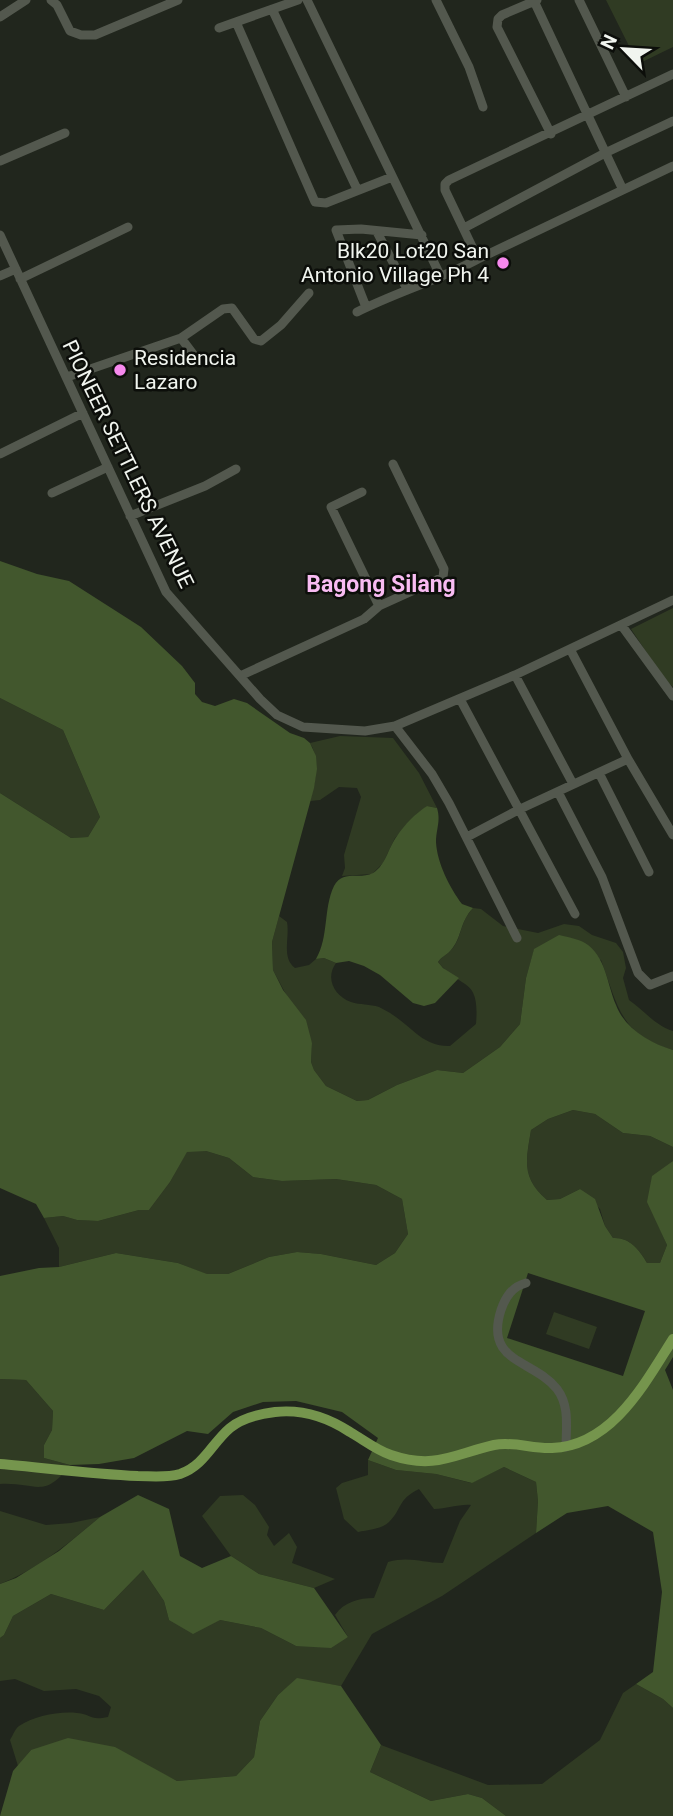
<svg xmlns="http://www.w3.org/2000/svg" width="673" height="1816" font-family="Roboto,sans-serif">
<style>
.green{fill:#303b23}
.forest{fill:#42572d;fill-rule:evenodd}
.lines{fill:none;stroke-linecap:round;stroke-linejoin:round}
.minor{stroke:#53584e;stroke-width:9}
.major{stroke:#75954d;stroke-width:10}
.poi-dot{fill:#f689ed;stroke:#0c0e0a;stroke-width:2.5}
.labels{text-anchor:middle;dominant-baseline:central;stroke-width:5;stroke-linejoin:round;paint-order:stroke}
.poi-label{font-size:21px;fill:#f1f5ef;stroke:#0c0e0a;text-anchor:end}
.street-label{font-size:21px;fill:#f1f5ef;stroke:#0c0e0a}
.neighbourhood-label{font-size:23px;font-weight:bold;fill:#f8bbf2;stroke:#0c0e0a}
</style>
<rect width="100%" height="100%" fill="#21261d"/>
<path class="green" d="M 606,0 L 673,0 L 673,47 L 638,64 Z
M 673,608 L 673,687 L 665,680 L 631,629 Z
M 0,698 L 63,730 L 100,817 L 88,837 L 71,838 L 0,793 Z
M 340,736 L 393,738 L 419,773 L 437,808 L 427,806 L 395,838 L 383,863 L 372,874 L 342,876 L 345,868 L 344,855 L 361,797 L 357,788 L 339,787 L 320,800 L 310,801 C 315,782 321,761 310,743 Z
M 473,908 L 481,909 L 503,926 L 538,933 L 564,924 L 579,926 L 592,935 L 616,943 L 623,952 L 626,968 L 623,978 L 629,1000 C 645,1011 654,1025 673,1031 L 673,1050 C 620,1035 618,1006 601,960 L 534,950 L 526,978 L 520,1024 L 500,1047 L 463,1073 L 437,1070 L 397,1085 L 368,1100 L 357,1101 L 326,1086 L 314,1070 L 311,1062 L 312,1043 L 273,970 L 272,942 L 279,916 L 287,922 C 290,938 281,957 295,968 L 309,965 L 316,959 L 324,958 L 336,963 C 325,978 334,996 351,1002 C 360,1005 370,1004 379,1007 C 383,1009 389,1012 393,1015 C 413,1028 424,1047 450,1046 L 476,1024 C 480,975 461,991 438,962 C 442,956 447,955 451,950 C 462,939 459,923 473,908 Z
M 573,1110 L 595,1114 L 623,1133 L 650,1136 L 673,1147 L 673,1161 L 648,1201 L 667,1245 L 660,1263 L 647,1263 C 639,1249 629,1237 613,1238 L 605,1226 L 600,1209 L 580,1189 L 560,1199 L 547,1200 C 521,1178 526,1160 531,1130 L 548,1119 Z
M 187,1151 L 206,1151 L 229,1158 L 253,1177 L 282,1181 L 336,1179 L 376,1185 L 402,1199 L 408,1234 L 395,1253 L 376,1265 L 321,1254 L 297,1252 L 269,1257 L 228,1274 L 206,1274 L 178,1263 L 116,1253 L 59,1267 L 59,1248 L 44,1218 L 63,1216 L 77,1220 L 98,1221 L 139,1210 L 149,1210 L 170,1182 Z
M 554,1312 L 597,1327 L 589,1349 L 546,1334 Z
M 0,1379 L 26,1380 L 53,1411 L 52,1430 L 44,1445 L 44,1458 L 70,1465 C 44,1500 36,1482 0,1484 Z
M 368,1460 L 396,1470 L 436,1474 L 471,1483 L 504,1467 L 536,1482 L 538,1501 L 536,1533 L 442,1596 L 372,1634 L 341,1686 L 297,1679 L 278,1695 L 260,1721 L 254,1757 L 236,1776 L 177,1781 L 147,1766 L 31,1750 L 18,1766 L 10,1740 C 13,1735 15,1729 19,1726 C 34,1716 59,1711 77,1713 C 92,1714 89,1721 108,1717 L 111,1707 L 99,1696 L 76,1689 L 44,1691 L 15,1679 L 0,1681 L 0,1638 L 4,1635 L 13,1616 L 51,1594 L 104,1610 L 143,1570 L 164,1601 L 169,1620 L 220,1620 L 261,1628 L 296,1646 L 348,1637 L 335,1615 C 344,1602 359,1598 374,1598 L 388,1562 C 410,1556 422,1563 443,1563 L 460,1521 L 471,1505 C 459,1504 447,1509 434,1509 L 419,1489 C 397,1500 403,1508 389,1522 C 382,1529 368,1530 358,1532 L 344,1519 L 336,1488 L 342,1483 L 368,1475 Z
M 243,1495 L 255,1505 L 269,1527 L 267,1535 L 274,1546 L 289,1533 L 297,1547 L 292,1563 L 335,1579 L 314,1588 L 259,1574 L 231,1556 L 202,1516 L 220,1496 Z
M 0,1511 L 46,1525 L 71,1523 L 100,1517 C 69,1543 38,1569 0,1584 Z
M 636,1684 L 663,1699 L 673,1708 L 673,1816 L 506,1816 L 482,1798 L 468,1794 L 431,1801 L 370,1772 L 381,1745 L 488,1785 L 542,1784 L 600,1740 L 623,1693 Z"/>
<path class="forest" d="M 0,561 L 37,574 L 69,581 L 141,627 L 182,666 L 195,683 L 195,694 L 202,702 L 215,706 L 234,699 L 247,703 L 290,733 L 304,738 L 310,743 L 316,756 L 317,769 L 314,788 L 272,942 L 273,970 L 283,990 L 306,1020 L 312,1043 L 311,1062 L 314,1070 L 326,1086 L 357,1101 L 368,1100 L 397,1085 L 437,1070 L 463,1073 L 500,1047 L 520,1024 L 526,978 L 534,949 L 559,935 C 567,937 578,939 585,943 C 606,956 607,984 616,1005 C 625,1029 650,1043 673,1050 L 673,1147 L 650,1136 L 623,1133 L 595,1114 L 573,1110 L 548,1119 L 531,1130 C 526,1160 521,1178 547,1200 L 560,1199 L 580,1189 L 595,1199 L 605,1226 L 613,1238 C 629,1237 639,1249 647,1263 L 660,1263 L 667,1245 L 647,1202 L 652,1176 L 673,1161 L 673,1357 L 665,1370 L 673,1390 L 673,1708 L 663,1699 L 636,1684 L 653,1672 L 662,1592 L 653,1532 L 608,1506 L 567,1513 L 536,1533 L 538,1501 L 536,1482 L 504,1467 L 472,1483 L 436,1474 L 396,1470 L 368,1460 L 378,1438 L 342,1412 L 296,1401 L 263,1402 L 233,1412 L 208,1434 L 187,1431 L 134,1458 L 99,1464 L 70,1465 L 44,1458 L 44,1445 L 52,1430 L 53,1411 L 26,1380 L 0,1379 L 0,1276 L 39,1268 L 59,1267 L 116,1253 L 178,1263 L 207,1274 L 228,1274 L 269,1257 L 297,1252 L 321,1254 L 376,1265 L 395,1253 L 408,1234 L 402,1199 L 376,1185 L 336,1179 L 282,1181 L 253,1177 L 229,1158 L 206,1151 L 187,1152 L 170,1182 L 149,1210 L 139,1210 L 98,1221 L 77,1220 L 63,1216 L 44,1218 L 36,1204 L 0,1188 L 0,793 L 71,838 L 88,837 L 100,817 L 63,730 L 0,698 ZM 528,1273 L 645,1311 L 623,1376 L 507,1338 Z
M 427,806 L 437,808 C 441,821 436,829 436,842 C 437,863 450,888 462,904 L 473,908 C 459,923 462,938 451,950 C 447,955 442,956 438,962 L 443,968 L 459,978 L 435,1003 L 424,1006 L 413,1003 L 380,975 L 364,966 L 349,961 L 336,963 L 324,958 L 316,959 C 329,937 323,909 334,886 C 343,869 360,880 373,873 C 386,865 388,848 397,836 C 405,824 415,814 427,806 Z
M 138,1495 L 169,1509 L 180,1556 L 202,1568 L 231,1556 L 259,1574 L 314,1588 L 348,1637 L 331,1648 L 296,1646 L 261,1628 L 220,1620 L 193,1634 L 169,1620 L 164,1601 L 143,1570 L 104,1610 L 51,1594 L 13,1616 L 4,1635 L 0,1638 L 0,1584 L 16,1578 L 59,1551 L 100,1517 Z
M 297,1678 L 341,1686 L 381,1745 L 370,1772 L 431,1801 L 468,1794 L 482,1798 L 506,1816 L 0,1816 L 13,1771 L 31,1750 L 68,1738 L 115,1747 L 177,1781 L 236,1776 L 254,1757 L 260,1721 L 278,1695 Z"/>
<g class="lines">
<path class="minor" d="M 51,0 L 57,5 L 70,31 L 81,35 L 95,35 L 178,0
M 307,0 L 441,277
M 436,0 L 469,67 L 483,107
M 537,0 L 502,15 L 498,19 L 497,27 L 551,134
M 579,0 L 626,97
M 534,1 L 623,190
M 272,9 L 357,189
M 0,17 L 26,0
M 236,22 L 315,202 L 326,203 L 392,177
M 219,28 L 298,0
M 673,74 L 449,180 L 445,184 L 445,190 L 478,259 L 673,166
M 0,161 L 65,133
M 464,228 L 605,153 L 673,121
M 377,232 L 407,289
M 0,235 L 166,592 L 260,699 L 277,715 L 303,727 L 365,731 L 395,726 L 515,675 L 673,600
M 0,276 L 16,269
M 20,279 L 128,227
M 366,307 L 336,230 L 361,229 L 422,235
M 357,312 C 397,292 439,280 478,259
M 193,354 L 181,338 L 223,309 L 232,308 L 254,339 L 261,341 L 281,325 L 309,293
M 67,377 L 181,338
M 0,454 L 83,413
M 362,492 L 331,507 L 379,606
M 52,493 L 108,467
M 130,516 L 205,486 L 236,469
M 622,626 L 673,696
M 570,649 L 628,759 L 673,835
M 515,675 L 573,784
M 240,676 L 364,619 L 379,606 L 443,577 L 444,569 L 393,464
M 460,699 L 575,914
M 395,726 L 432,774 L 449,803 L 517,938
M 599,773 L 649,872
M 558,792 L 602,877 L 638,973 L 650,985 L 673,976
M 467,837 L 518,810 L 628,759
M 526,1283 C 512,1287 506,1296 501,1310 C 484,1363 533,1359 557,1389 C 570,1406 566,1428 566,1447"/>
<path class="major" d="M 0,1464 C 46,1468 92,1474 138,1476 C 151,1476 166,1478 180,1474 C 204,1466 212,1443 230,1428 C 242,1418 259,1414 275,1412 C 302,1409 327,1417 350,1432 C 364,1440 376,1450 391,1455 C 435,1470 454,1454 494,1445 C 514,1441 532,1449 552,1448 C 612,1446 645,1383 673,1339"/>
</g>
<g class="poi-dot">
<circle cx="503" cy="263" r="7"/>
<circle cx="120" cy="370" r="7"/>
</g>
<g class="labels">
<g class="poi-label">
<text x="489" y="251">Blk20 Lot20 San<tspan x="489" dy="24">Antonio Village Ph 4</tspan></text>
<text x="134" y="358" text-anchor="start">Residencia<tspan x="134" dy="24">Lazaro</tspan></text>
</g>
<g class="street-label">
<text transform="translate(128 464) rotate(64)">PIONEER SETTLERS AVENUE</text>
</g>
<g class="neighbourhood-label">
<text x="381" y="584">Bagong Silang</text>
</g>
</g>
<g transform="translate(624 49) rotate(295)" stroke="#0c0e0a" stroke-width="5" paint-order="stroke">
<path d="M0-5L12 26L0 18L-12 26Z" fill="#f1f5ef"/>
<text y="-10" font-size="19" font-weight="bold" text-anchor="middle" fill="#f1f5ef">N</text>
</g>
</svg>
